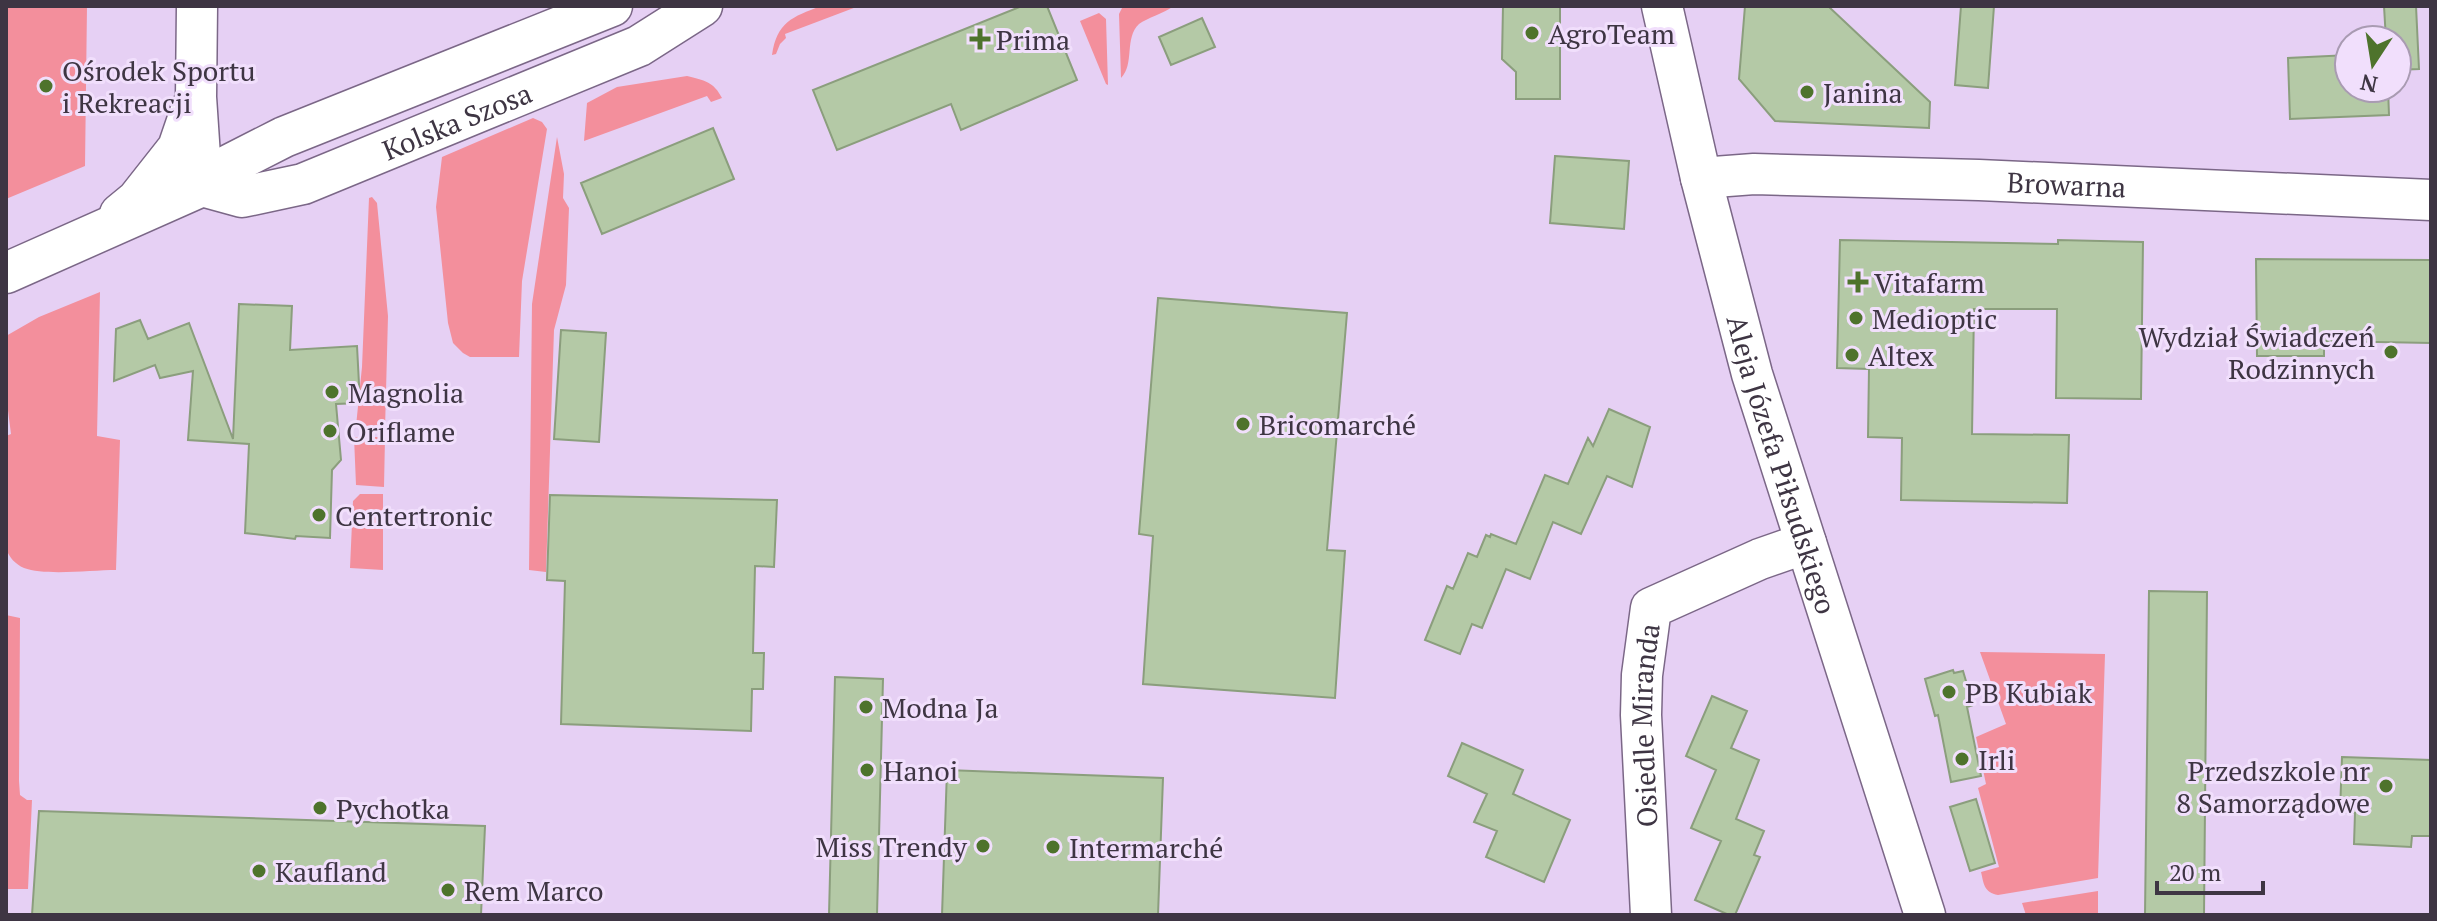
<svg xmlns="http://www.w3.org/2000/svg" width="2437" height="921" font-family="'PT Serif',serif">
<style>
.green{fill:#f38f9c}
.building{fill:#b4c9a6;stroke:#8b9e7d;stroke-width:2}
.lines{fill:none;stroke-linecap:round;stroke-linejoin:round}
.minor-casing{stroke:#7b6787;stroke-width:43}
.minor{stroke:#fff;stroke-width:40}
.poi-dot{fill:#4e732c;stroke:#f1dffc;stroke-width:3}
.labels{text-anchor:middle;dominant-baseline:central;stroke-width:6;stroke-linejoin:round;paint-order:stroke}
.poi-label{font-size:28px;fill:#3e3543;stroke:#f1dffc;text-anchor:start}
.street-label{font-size:28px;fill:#3e3543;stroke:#f1dffc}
</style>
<rect width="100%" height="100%" fill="#e6d0f4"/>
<path class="green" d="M 6,6 L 87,6 L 85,166 L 6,199 Z
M 821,6 L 859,6 L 785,34 L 786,38 L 780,44 L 776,54 L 772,55 C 777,22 792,17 821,6 Z
M 1123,6 L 1174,6 C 1164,13 1147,18 1139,24 C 1124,38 1135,64 1121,78 L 1119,14 Z
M 1099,13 L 1106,19 L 1108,85 L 1106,84 L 1080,21 Z
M 687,76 C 704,80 714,82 722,98 L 711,102 L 707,96 L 584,141 L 587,103 L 617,87 Z
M 533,118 L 542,122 L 547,129 L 522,281 L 519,357 L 470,357 L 463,353 L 453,343 L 448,323 L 436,207 L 442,157 Z
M 557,137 L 564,174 L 563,198 L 569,208 L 566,285 L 554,330 L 546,572 L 529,570 L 532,304 Z
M 372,197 L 377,203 L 388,316 L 385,429 L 356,426 L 362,367 L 369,198 Z
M 100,292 L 97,436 L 120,440 L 116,570 C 92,570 45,576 24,568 C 15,564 10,558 6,549 L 6,436 L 11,434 L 6,395 L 6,336 L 39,317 Z
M 354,437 L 385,437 L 384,487 L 356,485 Z
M 360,494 L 383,494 L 383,570 L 350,568 L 353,501 Z
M 6,615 L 20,618 L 19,781 L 20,795 L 27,800 L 32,800 L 28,889 L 6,889 Z
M 1980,652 L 2105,654 L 2098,878 L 1998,895 C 1984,892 1984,885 1981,872 L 1999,867 L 1978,788 L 1986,784 L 1976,737 L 2006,724 Z
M 2098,891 L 2098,915 L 2026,915 L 2022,903 Z"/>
<path class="building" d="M 1022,6 L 1047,6 L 1077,80 L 961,130 L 951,104 L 837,150 L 813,90 Z
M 1503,6 L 1560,6 L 1560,99 L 1516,99 L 1516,72 L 1502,59 Z
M 1745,6 L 1828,6 L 1930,102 L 1929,128 L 1775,121 L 1739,79 Z
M 1961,6 L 1994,6 L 1988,88 L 1955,85 Z
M 2384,6 L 2416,6 L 2419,69 L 2397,70 L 2397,40 L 2386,40 Z
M 1202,18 L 1215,47 L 1171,65 L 1159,37 Z
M 2349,55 L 2349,88 L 2388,88 L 2389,115 L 2290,119 L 2288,58 Z
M 713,128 L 734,179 L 602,234 L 581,183 Z
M 1555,156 L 1629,161 L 1624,229 L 1550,223 Z
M 1840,240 L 2058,244 L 2058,240 L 2143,242 L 2141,399 L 2056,398 L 2057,309 L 1974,309 L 1972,434 L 2069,435 L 2067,503 L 1901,500 L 1902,438 L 1868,437 L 1869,369 L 1837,368 Z
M 2256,259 L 2431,260 L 2431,343 L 2324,341 L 2324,356 L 2257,356 Z
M 1158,298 L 1347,313 L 1327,550 L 1345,551 L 1335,698 L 1143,684 L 1153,536 L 1139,534 Z
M 239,304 L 292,306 L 290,350 L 357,346 L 360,403 L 336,404 L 341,460 L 332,470 L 330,538 L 296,536 L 295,539 L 245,533 L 249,444 L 188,440 L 193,371 L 160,378 L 155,365 L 114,381 L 116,329 L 140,320 L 148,339 L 189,323 L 233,439 Z
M 561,330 L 606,333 L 599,442 L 554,439 Z
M 1609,409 L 1650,427 L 1632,487 L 1607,476 L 1581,534 L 1553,522 L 1530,579 L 1506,569 L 1482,628 L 1472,624 L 1460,654 L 1425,640 L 1447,586 L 1453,589 L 1468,553 L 1477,557 L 1486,535 L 1490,537 L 1491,534 L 1516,544 L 1545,475 L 1568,484 L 1588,438 L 1593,446 Z
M 550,495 L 777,500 L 774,567 L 755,566 L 753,653 L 764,653 L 763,689 L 752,689 L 751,731 L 561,724 L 565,581 L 547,580 Z
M 2149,591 L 2207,592 L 2204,915 L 2145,915 Z
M 1953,670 L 1954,673 L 1963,671 L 1973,705 L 1967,707 L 1981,776 L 1951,782 L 1938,715 L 1935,716 L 1925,679 Z
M 835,677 L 883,679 L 877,915 L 829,915 Z
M 1712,696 L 1747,711 L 1731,748 L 1759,760 L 1736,819 L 1764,831 L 1754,855 L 1760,857 L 1735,915 L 1729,915 L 1695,900 L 1721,841 L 1691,828 L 1716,770 L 1686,756 Z
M 1462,743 L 1523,770 L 1513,794 L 1570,820 L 1544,882 L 1486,857 L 1497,831 L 1474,822 L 1487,794 L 1448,776 Z
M 2342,757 L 2431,760 L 2431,836 L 2412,836 L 2411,847 L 2354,844 L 2355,813 L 2340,812 Z
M 947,770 L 1163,778 L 1158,915 L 942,915 Z
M 1976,799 L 1995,863 L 1970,871 L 1950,807 Z
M 39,811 L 485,826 L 481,915 L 32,915 Z"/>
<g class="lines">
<g class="minor-casing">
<g id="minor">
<path d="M 197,6 L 196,97 L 202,186"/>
<path id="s1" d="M 1662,6 L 1701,178 L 1752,374 L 1925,915"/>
<path id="s2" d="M 1701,178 L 1754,174 L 1979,180 L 2431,200"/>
<path id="s3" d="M 202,186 L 242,197 L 303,184 L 639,46 L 702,6"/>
<path d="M 120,214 L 137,200 L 178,148 L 192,107"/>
<path d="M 6,273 L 202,186 L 225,167 L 284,137 L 612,6"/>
<path id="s4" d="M 1651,915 L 1641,715 L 1642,675 L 1651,608 L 1760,559 L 1806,543"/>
</g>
</g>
<use href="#minor" class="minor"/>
</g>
<g class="poi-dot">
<circle cx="1532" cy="33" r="8"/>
<path d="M976 27h8v8h8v8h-8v8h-8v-8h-8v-8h8z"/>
<circle cx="46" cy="86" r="8"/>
<circle cx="1807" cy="92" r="8"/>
<path d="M1854 270h8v8h8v8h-8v8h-8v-8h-8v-8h8z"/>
<circle cx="1856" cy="318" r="8"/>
<circle cx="2391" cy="352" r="8"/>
<circle cx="1852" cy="355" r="8"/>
<circle cx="332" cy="392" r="8"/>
<circle cx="1243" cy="424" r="8"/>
<circle cx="330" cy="431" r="8"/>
<circle cx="319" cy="515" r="8"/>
<circle cx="1949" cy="692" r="8"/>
<circle cx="866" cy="707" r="8"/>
<circle cx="1962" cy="759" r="8"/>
<circle cx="867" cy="770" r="8"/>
<circle cx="2386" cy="786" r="8"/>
<circle cx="320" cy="808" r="8"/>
<circle cx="983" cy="846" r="8"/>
<circle cx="1053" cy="847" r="8"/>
<circle cx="259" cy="871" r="8"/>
<circle cx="448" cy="890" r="8"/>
</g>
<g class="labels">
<g class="poi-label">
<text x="1548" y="33">AgroTeam</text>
<text x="996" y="39">Prima</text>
<text x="62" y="70">Ośrodek Sportu<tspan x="62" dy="32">i Rekreacji</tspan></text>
<text x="1823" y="92">Janina</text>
<text x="1874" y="282">Vitafarm</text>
<text x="1872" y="318">Medioptic</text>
<text x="2375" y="336" text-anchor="end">Wydział Świadczeń<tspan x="2375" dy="32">Rodzinnych</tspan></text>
<text x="1868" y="355">Altex</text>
<text x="348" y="392">Magnolia</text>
<text x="1259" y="424">Bricomarché</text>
<text x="346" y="431">Oriflame</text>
<text x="335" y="515">Centertronic</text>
<text x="1965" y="692">PB Kubiak</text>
<text x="882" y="707">Modna Ja</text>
<text x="1978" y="759">Irli</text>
<text x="883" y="770">Hanoi</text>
<text x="2370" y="770" text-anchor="end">Przedszkole nr<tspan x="2370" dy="32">8 Samorządowe</tspan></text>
<text x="336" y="808">Pychotka</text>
<text x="967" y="846" text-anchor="end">Miss Trendy</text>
<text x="1069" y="847">Intermarché</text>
<text x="275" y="871">Kaufland</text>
<text x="464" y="890">Rem Marco</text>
</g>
<g class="street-label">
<text stroke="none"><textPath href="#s3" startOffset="270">Kolska Szosa</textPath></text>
<text stroke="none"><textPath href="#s2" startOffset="366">Browarna</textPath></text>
<text stroke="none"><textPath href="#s1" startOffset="474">Aleja Józefa Piłsudskiego</textPath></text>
<text stroke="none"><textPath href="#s4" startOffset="190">Osiedle Miranda</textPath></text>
</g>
</g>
<rect width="2437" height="921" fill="none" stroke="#3e3543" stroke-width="16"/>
<g transform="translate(2373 64) rotate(192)"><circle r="38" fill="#f1dffc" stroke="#a99bb2" stroke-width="2"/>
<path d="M0-6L14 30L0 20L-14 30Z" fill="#4e732c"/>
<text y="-12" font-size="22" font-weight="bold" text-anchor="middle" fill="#3e3543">N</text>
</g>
<path d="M2157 881v12h106v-12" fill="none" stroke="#3e3543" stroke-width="4"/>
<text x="2169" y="881" font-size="24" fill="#3e3543" stroke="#f1dffc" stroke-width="6" paint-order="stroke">20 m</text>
</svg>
